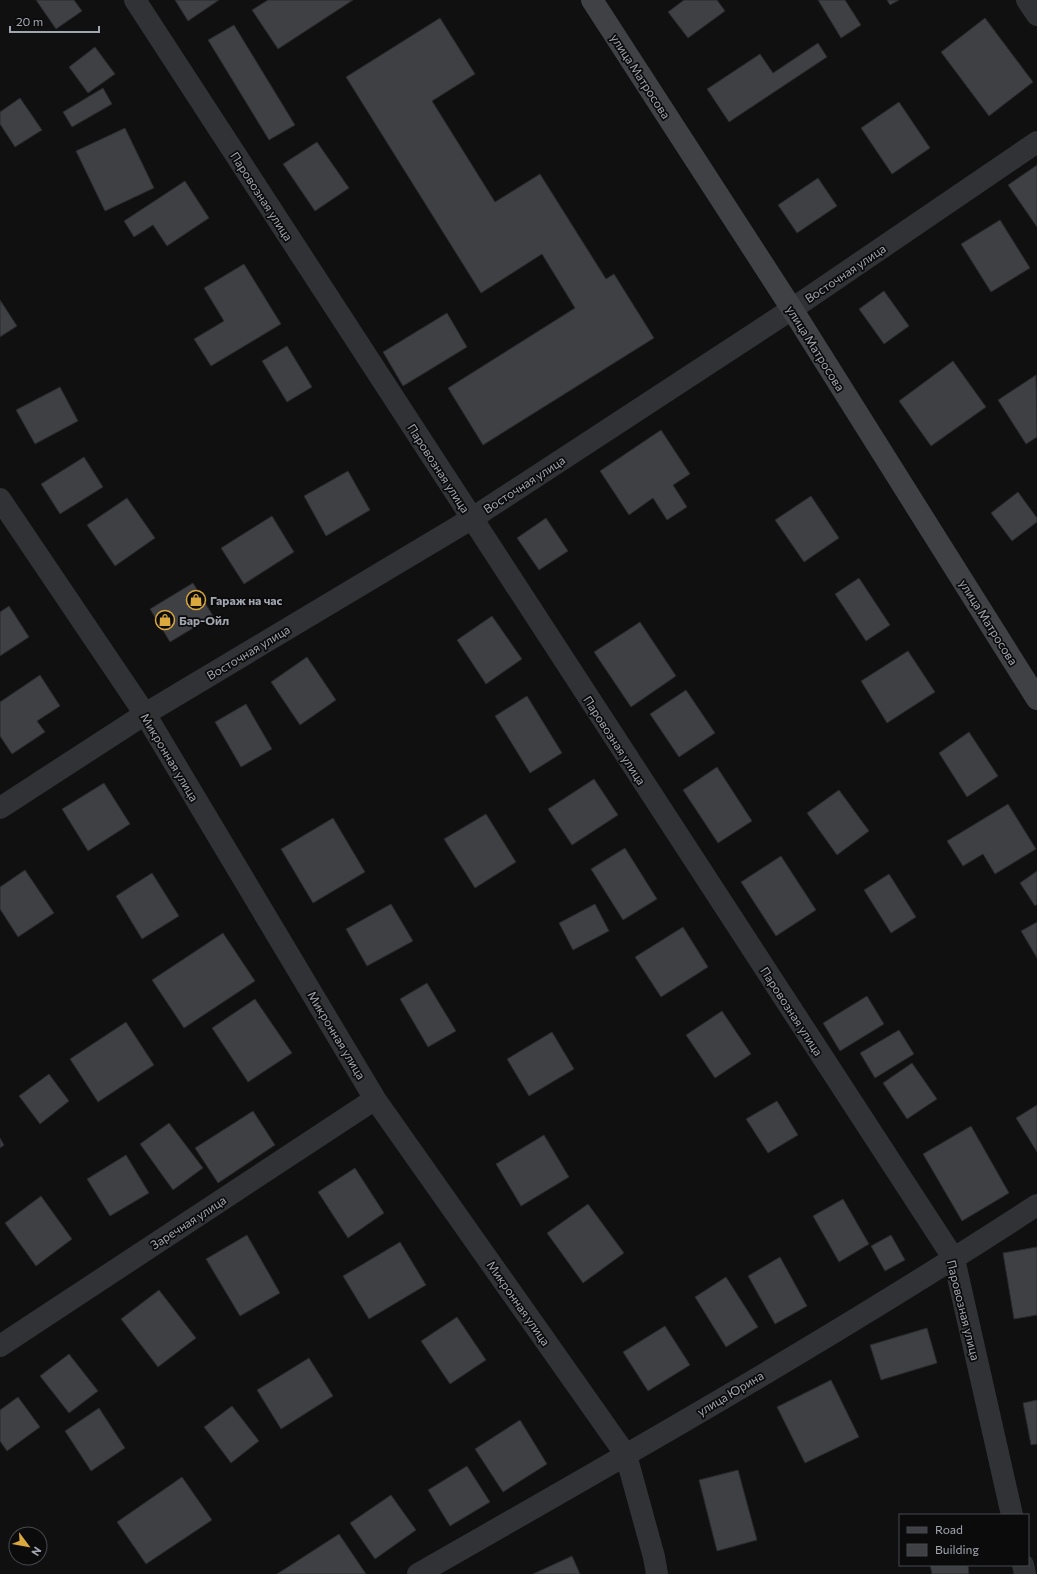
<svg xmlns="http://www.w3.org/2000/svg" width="1037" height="1574" font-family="Commissioner,sans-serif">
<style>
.building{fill:#3f4044;stroke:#2a2a2d}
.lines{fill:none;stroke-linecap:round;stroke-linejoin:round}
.street{stroke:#313235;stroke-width:22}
.secondary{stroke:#3f4145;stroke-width:22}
.labels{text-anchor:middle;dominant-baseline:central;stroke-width:3.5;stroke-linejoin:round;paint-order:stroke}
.street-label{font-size:12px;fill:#a2a6b0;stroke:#0b0b0c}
.poi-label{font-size:12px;font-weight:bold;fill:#a2a6b0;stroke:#0b0b0c;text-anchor:start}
</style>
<rect width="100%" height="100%" fill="#101011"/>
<path class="building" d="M 36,0 L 74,0 L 82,11 L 56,29 Z
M 175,0 L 219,0 L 188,21 Z
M 268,0 L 353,0 L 278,49 L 252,10 Z
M 684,0 L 717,0 L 725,11 L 688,38 L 668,12 Z
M 818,0 L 845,0 L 861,25 L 841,38 Z
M 887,0 L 899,0 L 890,5 Z
M 440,18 L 475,74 L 432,101 L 495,202 L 540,174 L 606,279 L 614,274 L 654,338 L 483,445 L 448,388 L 575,308 L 542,254 L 481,293 L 346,77 Z
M 985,18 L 1033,82 L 989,116 L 941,52 Z
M 234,25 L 295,125 L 269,140 L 208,40 Z
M 818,43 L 827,57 L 729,122 L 707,89 L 760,54 L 773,73 Z
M 95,47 L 115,74 L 88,93 L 69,67 Z
M 103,88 L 112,104 L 72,127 L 63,112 Z
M 20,98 L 42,130 L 15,147 L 0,124 L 0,112 Z
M 899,102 L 930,148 L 892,174 L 861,128 Z
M 125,128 L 154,188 L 105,211 L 76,151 Z
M 317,142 L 349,188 L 315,211 L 283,164 Z
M 1037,165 L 1037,227 L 1008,185 Z
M 818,178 L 837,206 L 797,233 L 778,205 Z
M 185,181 L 209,218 L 167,246 L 153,225 L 134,237 L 124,221 Z
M 1000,220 L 1030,268 L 991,292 L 961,244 Z
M 244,264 L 281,324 L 211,366 L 194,339 L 224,321 L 204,288 Z
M 884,291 L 909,326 L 884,344 L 859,309 Z
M 0,300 L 17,326 L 0,337 Z
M 447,313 L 467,347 L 403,386 L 383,352 Z
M 287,346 L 312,387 L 287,402 L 262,361 Z
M 953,361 L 986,407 L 931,446 L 899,401 Z
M 1036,375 L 1037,437 L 1026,444 L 998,400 Z
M 60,387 L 78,421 L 35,444 L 16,410 Z
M 661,430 L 690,474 L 673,485 L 687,507 L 667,520 L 653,498 L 629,515 L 600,471 Z
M 84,457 L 103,487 L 60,514 L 41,484 Z
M 348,471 L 370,510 L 326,536 L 304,496 Z
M 1018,492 L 1037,518 L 1037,522 L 1012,541 L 991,513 Z
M 811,496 L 839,538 L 804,562 L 775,520 Z
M 127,498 L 155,538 L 115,566 L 87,525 Z
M 272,516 L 294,552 L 244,584 L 221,548 Z
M 546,518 L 568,551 L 539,570 L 517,538 Z
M 859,578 L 890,625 L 866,641 L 835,594 Z
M 193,583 L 213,616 L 170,642 L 150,609 Z
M 9,606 L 29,637 L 0,656 L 0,612 Z
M 492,616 L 522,659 L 486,684 L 457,640 Z
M 640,622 L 676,676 L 631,707 L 594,652 Z
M 908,651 L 935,692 L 887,723 L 861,681 Z
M 307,657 L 336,700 L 300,725 L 271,682 Z
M 40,675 L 60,706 L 37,721 L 45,732 L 12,754 L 0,736 L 0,702 Z
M 686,690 L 715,733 L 679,757 L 650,714 Z
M 527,696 L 562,753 L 530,773 L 495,716 Z
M 246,704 L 272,749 L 241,767 L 215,722 Z
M 969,732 L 998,776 L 967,797 L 939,753 Z
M 717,767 L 752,821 L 718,843 L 683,790 Z
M 594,779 L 618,815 L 572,845 L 548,809 Z
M 104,783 L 130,824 L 88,851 L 62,809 Z
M 839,790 L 869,831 L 837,855 L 807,813 Z
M 1008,804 L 1036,849 L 995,874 L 983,854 L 963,866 L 947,841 Z
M 486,814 L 516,862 L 475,888 L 444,839 Z
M 333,818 L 365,872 L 313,903 L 281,849 Z
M 625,848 L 657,899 L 623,920 L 591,869 Z
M 781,856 L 816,910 L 776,936 L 741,882 Z
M 25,870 L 54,913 L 18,937 L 0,909 L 0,887 Z
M 1037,871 L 1037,904 L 1035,906 L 1020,883 Z
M 152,873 L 179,916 L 142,939 L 116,896 Z
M 889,874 L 916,917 L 891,933 L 864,890 Z
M 391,904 L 413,941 L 367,966 L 346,929 Z
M 595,904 L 609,931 L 573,950 L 559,923 Z
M 1037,922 L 1037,958 L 1021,931 Z
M 683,927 L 708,967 L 661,997 L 635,957 Z
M 223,933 L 255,981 L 184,1028 L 152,980 Z
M 427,983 L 456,1031 L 428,1047 L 400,999 Z
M 867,996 L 884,1024 L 840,1051 L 823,1023 Z
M 255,999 L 292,1053 L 248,1082 L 212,1028 Z
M 722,1011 L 751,1054 L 715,1078 L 686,1035 Z
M 126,1022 L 154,1065 L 98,1102 L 70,1059 Z
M 899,1030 L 914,1054 L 875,1078 L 860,1053 Z
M 552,1032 L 574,1069 L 529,1096 L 507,1059 Z
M 912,1063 L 937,1099 L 907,1119 L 883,1083 Z
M 49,1074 L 69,1101 L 40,1124 L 19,1096 Z
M 777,1101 L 798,1135 L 768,1153 L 746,1119 Z
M 1037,1105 L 1037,1152 L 1016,1118 Z
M 253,1111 L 275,1145 L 218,1183 L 195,1148 Z
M 169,1123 L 203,1168 L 173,1190 L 140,1144 Z
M 971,1126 L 1009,1193 L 962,1221 L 923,1154 Z
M 544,1135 L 569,1177 L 521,1206 L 496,1164 Z
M 0,1138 L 4,1145 L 0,1148 Z
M 126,1155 L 149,1193 L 110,1216 L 87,1179 Z
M 355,1168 L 384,1213 L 348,1238 L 318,1192 Z
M 41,1196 L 72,1239 L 36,1266 L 5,1223 Z
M 843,1199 L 869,1244 L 839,1262 L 813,1216 Z
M 588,1204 L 624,1253 L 583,1283 L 547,1233 Z
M 247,1235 L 280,1293 L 240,1316 L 206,1259 Z
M 891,1235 L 905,1260 L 885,1271 L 871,1246 Z
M 400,1242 L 426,1285 L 369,1319 L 343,1276 Z
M 1037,1247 L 1037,1315 L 1014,1319 L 1003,1253 Z
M 780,1257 L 807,1306 L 775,1324 L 748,1276 Z
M 726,1277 L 758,1327 L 726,1347 L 695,1297 Z
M 159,1290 L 196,1338 L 158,1367 L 121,1319 Z
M 457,1317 L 486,1360 L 450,1384 L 421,1341 Z
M 665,1326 L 690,1365 L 648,1391 L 623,1352 Z
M 927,1328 L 937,1363 L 881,1380 L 870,1345 Z
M 69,1354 L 98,1391 L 69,1413 L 40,1376 Z
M 309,1358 L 333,1396 L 281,1429 L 257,1390 Z
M 831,1380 L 859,1437 L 805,1463 L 777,1407 Z
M 18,1397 L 40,1427 L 7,1451 L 0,1441 L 0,1410 Z
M 1037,1400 L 1037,1444 L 1031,1445 L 1023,1403 Z
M 232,1406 L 259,1441 L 231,1463 L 204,1427 Z
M 99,1408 L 125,1448 L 91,1471 L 65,1431 Z
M 520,1420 L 547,1464 L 503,1492 L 475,1449 Z
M 467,1466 L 490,1502 L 450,1526 L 428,1490 Z
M 738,1470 L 757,1540 L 717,1551 L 699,1480 Z
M 182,1477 L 212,1520 L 146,1564 L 117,1522 Z
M 391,1495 L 416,1530 L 375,1559 L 350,1523 Z
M 339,1534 L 366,1574 L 277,1574 Z
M 572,1556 L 580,1574 L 533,1574 Z
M 930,1565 L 968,1565 L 969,1574 L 932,1574 Z"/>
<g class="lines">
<path class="street" d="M 135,0 L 954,1259 L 1012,1515
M 1027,0 L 1037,15
M 0,499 L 145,714 L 375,1099 L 626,1455 L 654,1557 L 657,1574
M 0,808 L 145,714 L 471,519 L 792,309 L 1037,142
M 0,1346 L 375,1099
M 1023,1565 L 1025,1574
M 418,1574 C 627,1455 836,1336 1037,1205"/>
<path class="secondary" d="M 592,0 L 792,309 L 1037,699"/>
</g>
<defs>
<g id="shop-ring" transform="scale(1)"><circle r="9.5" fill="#0b0b0c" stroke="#dba83e" stroke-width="1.5"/><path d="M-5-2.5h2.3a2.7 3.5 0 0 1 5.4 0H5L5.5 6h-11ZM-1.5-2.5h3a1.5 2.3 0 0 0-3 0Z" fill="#dba83e"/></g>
</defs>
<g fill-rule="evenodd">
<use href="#shop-ring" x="196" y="600"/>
<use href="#shop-ring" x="165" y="620"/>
</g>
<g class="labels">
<g class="street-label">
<text transform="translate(641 76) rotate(57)">улица Матросова</text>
<text transform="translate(262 196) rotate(57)">Паровозная улица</text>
<text transform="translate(845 273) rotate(-34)">Восточная улица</text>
<text transform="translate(816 348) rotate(58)">улица Матросова</text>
<text transform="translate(439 468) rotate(57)">Паровозная улица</text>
<text transform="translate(524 484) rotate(-33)">Восточная улица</text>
<text transform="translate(989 622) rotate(58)">улица Матросова</text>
<text transform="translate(248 652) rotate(-31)">Восточная улица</text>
<text transform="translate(615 740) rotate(57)">Паровозная улица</text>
<text transform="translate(170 757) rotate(59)">Микронная улица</text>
<text transform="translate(792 1011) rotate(57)">Паровозная улица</text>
<text transform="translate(337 1035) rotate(59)">Микронная улица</text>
<text transform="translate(188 1222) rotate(-33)">Заречная улица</text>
<text transform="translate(519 1303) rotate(55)">Микронная улица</text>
<text transform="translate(964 1310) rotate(76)">Паровозная улица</text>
<text transform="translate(730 1393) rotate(-31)">улица Юрина</text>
</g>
<g class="poi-label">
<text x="210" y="600">Гараж на час</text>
<text x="179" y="620">Бар-Ойл</text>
</g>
</g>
<rect x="899" y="1514" width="130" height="52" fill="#0b0b0c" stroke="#47494e"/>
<rect x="907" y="1527" width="20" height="6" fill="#3f4145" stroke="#47494e"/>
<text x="935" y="1534" font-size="12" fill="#a2a6b0">Road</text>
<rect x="907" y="1544" width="20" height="12" fill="#3f4044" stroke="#47494e"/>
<text x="935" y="1554" font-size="12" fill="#a2a6b0">Building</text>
<g transform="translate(28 1546) rotate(122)"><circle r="19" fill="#0b0b0c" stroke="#47494e"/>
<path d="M0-3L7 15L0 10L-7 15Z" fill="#dba83e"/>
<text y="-6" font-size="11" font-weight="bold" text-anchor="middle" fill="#a2a6b0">N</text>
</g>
<path d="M10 26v6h89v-6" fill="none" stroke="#a2a6b0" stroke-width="2"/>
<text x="16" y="26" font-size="12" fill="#a2a6b0" stroke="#0b0b0c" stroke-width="3" paint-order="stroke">20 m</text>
</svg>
